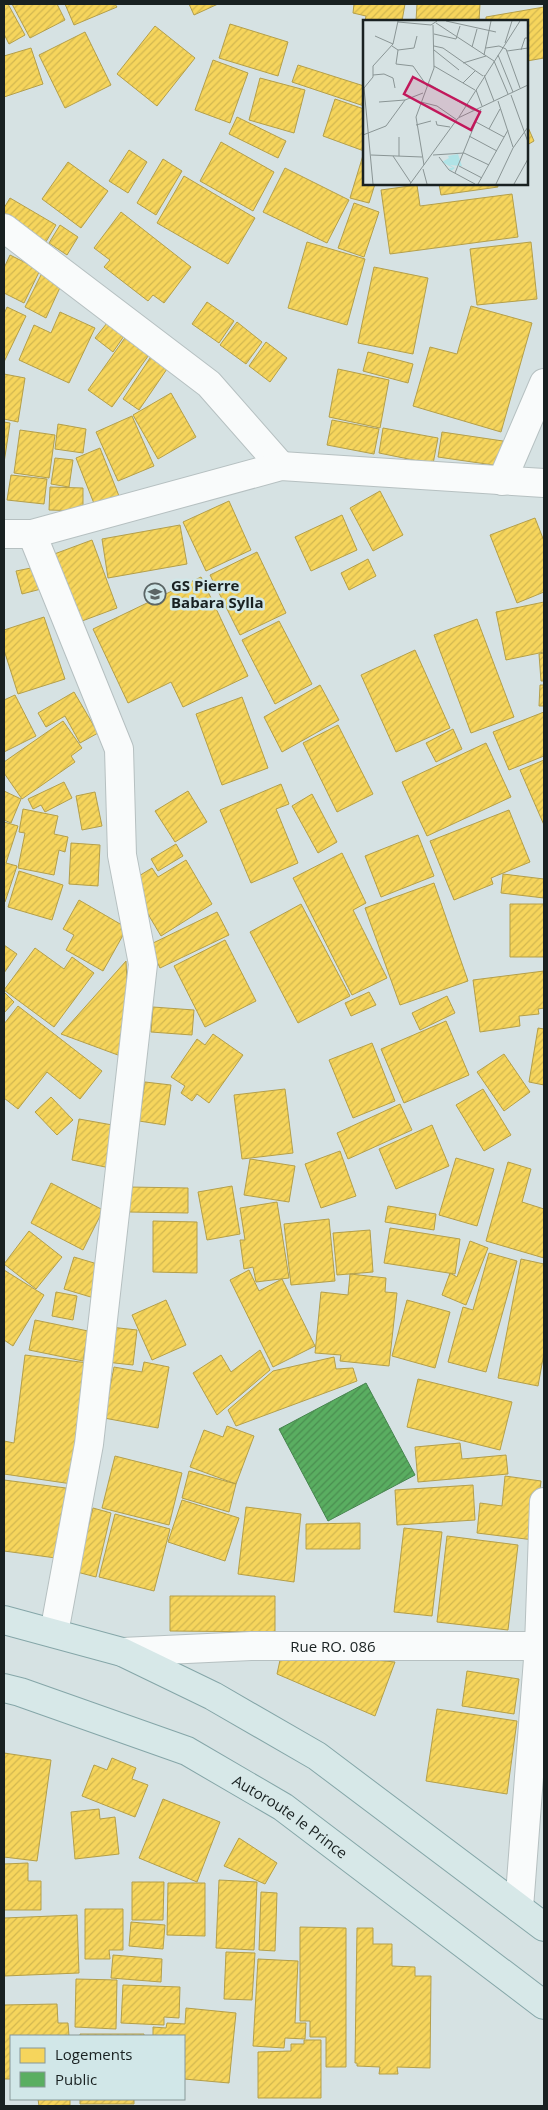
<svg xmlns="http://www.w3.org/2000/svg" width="548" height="2110" font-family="'Open Sans',sans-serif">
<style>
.homes{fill:url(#homes-hatch);stroke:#b49f4a}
.public{fill:url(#public-hatch);stroke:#46844e}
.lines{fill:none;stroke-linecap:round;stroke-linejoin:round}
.minor-casing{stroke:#b6c0c1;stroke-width:30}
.major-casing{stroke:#85a6a8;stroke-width:30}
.minor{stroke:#f9fbfb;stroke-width:28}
.major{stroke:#d7e8e8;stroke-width:28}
.labels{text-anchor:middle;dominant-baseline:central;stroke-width:5;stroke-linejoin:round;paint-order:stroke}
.poi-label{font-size:15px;font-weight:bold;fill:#192121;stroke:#d1e7e8;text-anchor:start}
.street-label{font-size:15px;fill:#192121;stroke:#d1e7e8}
.inset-road{fill:none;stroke:#8a9595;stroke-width:1}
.view{fill:#c2185b;fill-opacity:0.15;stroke:#c2185b;stroke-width:2.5}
.inset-edge{fill:none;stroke:#192121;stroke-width:2.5}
</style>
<defs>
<pattern id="homes-hatch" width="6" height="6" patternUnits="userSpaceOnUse" patternTransform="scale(1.25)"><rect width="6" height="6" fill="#f6d55c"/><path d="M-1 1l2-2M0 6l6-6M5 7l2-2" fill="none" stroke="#d2b750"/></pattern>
<pattern id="public-hatch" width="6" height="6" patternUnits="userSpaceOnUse" patternTransform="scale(1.25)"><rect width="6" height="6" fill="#5aae61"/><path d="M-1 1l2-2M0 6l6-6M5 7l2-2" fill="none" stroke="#4a8d50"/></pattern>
</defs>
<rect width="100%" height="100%" fill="#d6e2e3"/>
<path class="homes" d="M 4,4 L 8,4 L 25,35 L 9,44 L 4,34 Z
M 12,4 L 57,4 L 65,20 L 30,38 Z
M 65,4 L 115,4 L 117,7 L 74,25 Z
M 189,4 L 218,4 L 194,15 Z
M 354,4 L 405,4 L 402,21 L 365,21 L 366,16 L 353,13 Z
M 417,4 L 480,4 L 479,21 L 416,21 Z
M 544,7 L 544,58 L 527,61 L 527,21 L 486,21 L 486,17 Z
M 230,24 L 288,42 L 278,76 L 219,58 Z
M 155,26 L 195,58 L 157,106 L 117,74 Z
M 85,32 L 111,85 L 65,108 L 39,55 Z
M 31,48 L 43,84 L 4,97 L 4,56 Z
M 213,60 L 248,73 L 230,123 L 195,110 Z
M 298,65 L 364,86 L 364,106 L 292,82 Z
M 260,78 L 305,90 L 294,133 L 249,120 Z
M 335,99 L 364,109 L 364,151 L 323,136 Z
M 237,117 L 286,141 L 278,158 L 229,134 Z
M 527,125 L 534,141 L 527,145 Z
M 221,142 L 274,172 L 253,211 L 200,181 Z
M 129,150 L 147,162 L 128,193 L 109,181 Z
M 364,152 L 364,184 L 375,184 L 369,203 L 350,198 Z
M 163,159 L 182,171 L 156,215 L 137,203 Z
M 68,162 L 108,191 L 81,228 L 42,199 Z
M 285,168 L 349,200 L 327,243 L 263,212 Z
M 184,176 L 255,218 L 228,264 L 157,223 Z
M 439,184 L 497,184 L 498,187 L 441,195 Z
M 417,185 L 420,206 L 512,194 L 518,237 L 390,254 L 381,190 Z
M 10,198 L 56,225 L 44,245 L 4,220 L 4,208 Z
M 354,203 L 379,212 L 364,257 L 338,248 Z
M 121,212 L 191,267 L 164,303 L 153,295 L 148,301 L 104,267 L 110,260 L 94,248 Z
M 60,225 L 78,237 L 67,255 L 49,243 Z
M 307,242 L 365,259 L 347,325 L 288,308 Z
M 531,242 L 537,299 L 477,305 L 470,249 Z
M 10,255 L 40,270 L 24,303 L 4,293 L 4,268 Z
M 374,267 L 428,278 L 413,354 L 358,343 Z
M 43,271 L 63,281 L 46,318 L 25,307 Z
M 207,302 L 234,321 L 219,343 L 192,324 Z
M 471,306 L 532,323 L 501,432 L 413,406 L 430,347 L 457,354 Z
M 7,307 L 26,316 L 4,362 L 4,314 Z
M 60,312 L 95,328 L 69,383 L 19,360 L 34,325 L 51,333 Z
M 237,322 L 262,342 L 246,364 L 220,345 Z
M 107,323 L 124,336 L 113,352 L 95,338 Z
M 127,335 L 151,352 L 112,407 L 88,390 Z
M 266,342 L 287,358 L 270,382 L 249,366 Z
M 368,352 L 413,364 L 408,383 L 363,371 Z
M 152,355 L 169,366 L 139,410 L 123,399 Z
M 338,369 L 389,380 L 380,428 L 329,417 Z
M 4,374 L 25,378 L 18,422 L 4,419 Z
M 171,393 L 196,437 L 158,459 L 133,415 Z
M 132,416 L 154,466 L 118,481 L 96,432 Z
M 332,420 L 379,429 L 374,454 L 327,445 Z
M 4,422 L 10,423 L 4,463 Z
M 58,424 L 86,429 L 83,453 L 55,449 Z
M 383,428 L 438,438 L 433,464 L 379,453 Z
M 20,430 L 55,435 L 49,478 L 14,473 Z
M 442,432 L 503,441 L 500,466 L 438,457 Z
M 100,448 L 119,496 L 95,506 L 76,458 Z
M 55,458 L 73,460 L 69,487 L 51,484 Z
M 11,475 L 47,479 L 44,504 L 7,500 Z
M 50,487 L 83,488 L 83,511 L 49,510 Z
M 380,491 L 403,535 L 373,551 L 350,508 Z
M 229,501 L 251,550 L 206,571 L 183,522 Z
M 342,515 L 357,550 L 311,571 L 295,537 Z
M 535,518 L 544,541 L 544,592 L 517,603 L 490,535 Z
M 180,525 L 187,564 L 108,578 L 102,539 Z
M 92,540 L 117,608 L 74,624 L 49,556 Z
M 257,552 L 286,613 L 240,635 L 210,575 Z
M 368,559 L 376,576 L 349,590 L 341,573 Z
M 36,567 L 41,589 L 22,594 L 16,571 Z
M 201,577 L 248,676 L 183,707 L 171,682 L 128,703 L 93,629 Z
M 544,602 L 544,652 L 506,660 L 496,612 Z
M 44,617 L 65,679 L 18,694 L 4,650 L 4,630 Z
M 477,619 L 514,717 L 471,733 L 434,635 Z
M 279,621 L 312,684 L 275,704 L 242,640 Z
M 415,650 L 450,728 L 396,752 L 361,675 Z
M 544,653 L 544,681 L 541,681 L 539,654 Z
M 320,685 L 339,720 L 282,752 L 264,717 Z
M 540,685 L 544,685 L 544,706 L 539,706 Z
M 74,692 L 98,733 L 80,743 L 65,716 L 46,727 L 38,713 Z
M 15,695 L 36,736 L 4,752 L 4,700 Z
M 242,697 L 268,768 L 222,785 L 196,714 Z
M 544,712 L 544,756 L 509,770 L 493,732 Z
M 63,721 L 82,748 L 71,756 L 75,762 L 22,799 L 4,773 L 4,762 Z
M 338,725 L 373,794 L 337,812 L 303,743 Z
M 453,729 L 462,749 L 436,762 L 426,743 Z
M 486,743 L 511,797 L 427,836 L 402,782 Z
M 544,760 L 544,825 L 520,770 Z
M 64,782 L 72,798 L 45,812 L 41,805 L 33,809 L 28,799 Z
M 281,784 L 289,804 L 276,809 L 298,863 L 251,883 L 220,810 Z
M 4,791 L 21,799 L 11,823 L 4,820 Z
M 188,791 L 207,822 L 175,842 L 155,811 Z
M 95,792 L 102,826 L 82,830 L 76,796 Z
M 312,794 L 337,842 L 318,853 L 292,806 Z
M 23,809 L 58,816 L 54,834 L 68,837 L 65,852 L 59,850 L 54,875 L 18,868 L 25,833 L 19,832 Z
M 509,810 L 530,862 L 491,878 L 493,884 L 454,900 L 430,841 Z
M 4,822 L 18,826 L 6,863 L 17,866 L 5,902 L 4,902 Z
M 418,835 L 434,876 L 381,897 L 365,856 Z
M 71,843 L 100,845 L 98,886 L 69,884 Z
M 176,844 L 183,856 L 158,871 L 151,859 Z
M 342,853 L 366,903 L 353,910 L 387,978 L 352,995 L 293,878 Z
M 186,860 L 212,904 L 161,936 L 129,882 L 152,868 L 158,877 Z
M 19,871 L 63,885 L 52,920 L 8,907 Z
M 503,874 L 544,879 L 544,898 L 501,893 Z
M 434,883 L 468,981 L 400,1005 L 365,908 Z
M 79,900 L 127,928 L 103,971 L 66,950 L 74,935 L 63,929 Z
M 301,904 L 350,996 L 298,1023 L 250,932 Z
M 510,904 L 544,904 L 544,957 L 510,957 Z
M 217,912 L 229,935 L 160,968 L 149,945 Z
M 225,940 L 256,1001 L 205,1027 L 174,966 Z
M 4,945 L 17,954 L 4,973 Z
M 35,948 L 64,969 L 72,957 L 94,973 L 54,1027 L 4,990 Z
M 126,961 L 128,1005 L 126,1058 L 61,1034 Z
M 544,971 L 544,1008 L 538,1009 L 539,1014 L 519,1016 L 520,1026 L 480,1032 L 473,980 Z
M 4,992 L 14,1002 L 4,1013 Z
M 369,992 L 376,1005 L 351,1016 L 345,1003 Z
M 447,996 L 455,1013 L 420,1030 L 412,1013 Z
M 18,1006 L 102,1071 L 80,1099 L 47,1072 L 18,1109 L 4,1098 L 4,1024 Z
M 153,1007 L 194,1010 L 192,1035 L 151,1032 Z
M 446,1021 L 469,1075 L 404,1103 L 381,1049 Z
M 544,1027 L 544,1085 L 529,1082 L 538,1028 L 544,1029 Z
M 213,1034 L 243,1055 L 209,1103 L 197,1094 L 192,1101 L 181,1093 L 185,1086 L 171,1077 L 197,1039 L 205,1045 Z
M 372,1043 L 395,1101 L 353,1118 L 329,1060 Z
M 504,1054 L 530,1092 L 504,1111 L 477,1072 Z
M 145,1082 L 171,1085 L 165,1125 L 139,1121 Z
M 285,1089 L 293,1153 L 242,1159 L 234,1095 Z
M 483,1089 L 511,1135 L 484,1151 L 456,1105 Z
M 51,1097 L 73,1120 L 57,1135 L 35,1112 Z
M 400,1104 L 412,1130 L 348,1159 L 337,1133 Z
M 79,1119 L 118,1126 L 110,1168 L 72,1160 Z
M 432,1125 L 449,1166 L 396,1189 L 379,1149 Z
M 340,1151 L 356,1196 L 321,1208 L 305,1164 Z
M 456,1158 L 494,1169 L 477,1226 L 439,1215 Z
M 250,1159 L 295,1166 L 289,1202 L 244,1195 Z
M 508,1162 L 531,1169 L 522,1202 L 544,1209 L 544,1258 L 486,1241 Z
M 51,1183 L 103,1210 L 83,1250 L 31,1223 Z
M 232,1186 L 240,1234 L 207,1240 L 198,1192 Z
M 129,1187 L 188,1188 L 188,1213 L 129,1212 Z
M 277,1202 L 289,1278 L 256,1282 L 253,1267 L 244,1269 L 240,1240 L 245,1240 L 240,1208 Z
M 388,1206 L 436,1214 L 434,1230 L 385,1222 Z
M 329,1219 L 335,1281 L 291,1285 L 284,1224 Z
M 153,1221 L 197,1222 L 197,1273 L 153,1272 Z
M 390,1228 L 460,1239 L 455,1274 L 384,1263 Z
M 370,1230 L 373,1272 L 337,1275 L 333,1233 Z
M 29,1231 L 62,1257 L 36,1289 L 4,1264 Z
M 470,1241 L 488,1248 L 466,1305 L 442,1295 L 450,1273 L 457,1277 Z
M 489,1253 L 517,1261 L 486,1372 L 448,1362 L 463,1307 L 473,1310 Z
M 74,1257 L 104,1266 L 94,1298 L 64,1289 Z
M 521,1259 L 544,1264 L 544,1353 L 538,1386 L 498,1378 Z
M 4,1270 L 44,1295 L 13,1346 L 4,1340 Z
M 249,1270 L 259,1291 L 282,1279 L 315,1346 L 273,1367 L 230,1280 Z
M 350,1274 L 386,1278 L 385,1292 L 397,1293 L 389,1366 L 340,1361 L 341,1355 L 315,1353 L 321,1292 L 348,1295 Z
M 56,1292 L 77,1296 L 73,1320 L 52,1316 Z
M 166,1300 L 186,1345 L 152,1360 L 132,1315 Z
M 407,1300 L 450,1312 L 435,1368 L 392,1356 Z
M 35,1320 L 88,1331 L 83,1361 L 29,1350 Z
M 110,1327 L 137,1330 L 133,1365 L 106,1362 Z
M 260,1350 L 270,1370 L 217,1415 L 193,1373 L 221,1355 L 231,1372 Z
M 25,1355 L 88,1363 L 72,1484 L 4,1474 L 4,1441 L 14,1443 Z
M 334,1357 L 336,1369 L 353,1368 L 357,1381 L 236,1426 L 228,1410 L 273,1371 Z
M 144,1362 L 169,1367 L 158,1428 L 104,1418 L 114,1367 L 142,1372 Z
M 418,1379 L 512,1402 L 500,1450 L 407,1427 Z
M 227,1426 L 254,1436 L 236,1484 L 190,1467 L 204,1430 L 223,1437 Z
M 460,1443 L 462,1459 L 506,1455 L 508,1474 L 418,1482 L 415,1447 Z
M 115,1456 L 182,1473 L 169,1525 L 102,1508 Z
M 189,1471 L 236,1484 L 229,1512 L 182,1498 Z
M 505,1476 L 541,1481 L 534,1540 L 477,1533 L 480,1503 L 502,1506 Z
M 4,1480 L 66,1488 L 56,1558 L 4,1551 Z
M 473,1485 L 475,1520 L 397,1525 L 395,1490 Z
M 182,1500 L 239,1518 L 225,1561 L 168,1542 Z
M 246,1507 L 301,1514 L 294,1582 L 238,1574 Z
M 93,1508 L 111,1513 L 96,1577 L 77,1572 Z
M 115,1514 L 170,1529 L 154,1591 L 99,1577 Z
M 360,1523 L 360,1549 L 306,1549 L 306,1524 Z
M 404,1528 L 442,1532 L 432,1616 L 394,1612 Z
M 447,1536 L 518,1545 L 508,1630 L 437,1622 Z
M 170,1596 L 275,1596 L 275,1632 L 170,1631 Z
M 282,1651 L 395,1662 L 375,1716 L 277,1674 Z
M 467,1671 L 519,1679 L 514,1714 L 462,1706 Z
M 437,1709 L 517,1721 L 507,1794 L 426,1781 Z
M 4,1753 L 51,1760 L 37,1861 L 4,1857 Z
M 112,1758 L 136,1768 L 132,1779 L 148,1785 L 135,1817 L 82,1796 L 94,1765 L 107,1770 Z
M 163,1799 L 220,1822 L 197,1882 L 139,1858 Z
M 99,1809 L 100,1819 L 115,1817 L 119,1854 L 75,1859 L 71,1812 Z
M 239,1838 L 277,1863 L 265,1884 L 224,1866 Z
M 28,1863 L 28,1881 L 41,1881 L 41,1910 L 4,1910 L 4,1864 Z
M 219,1880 L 257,1882 L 254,1950 L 216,1948 Z
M 132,1882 L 164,1882 L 163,1920 L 132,1920 Z
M 168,1883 L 205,1883 L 205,1936 L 167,1935 Z
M 261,1892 L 277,1893 L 275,1951 L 259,1950 Z
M 85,1909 L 123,1909 L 123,1950 L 109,1950 L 110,1959 L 85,1959 Z
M 77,1915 L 79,1973 L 4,1976 L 4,1918 Z
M 131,1922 L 165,1925 L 163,1949 L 129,1946 Z
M 300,1927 L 346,1928 L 346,2067 L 326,2067 L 326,2037 L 310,2037 L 310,2021 L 300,2021 Z
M 357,1928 L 373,1928 L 373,1944 L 392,1944 L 392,1966 L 415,1967 L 415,1976 L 431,1976 L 430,2068 L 397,2067 L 398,2074 L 379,2074 L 380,2067 L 357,2066 L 357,2063 L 355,2063 Z
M 226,1952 L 255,1953 L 252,2000 L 224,1999 Z
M 113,1955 L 162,1959 L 161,1982 L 111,1978 Z
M 258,1959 L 298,1961 L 295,2023 L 306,2023 L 305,2039 L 285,2038 L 284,2048 L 253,2046 Z
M 76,1979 L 117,1980 L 116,2029 L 75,2027 Z
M 123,1985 L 180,1987 L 179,2018 L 164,2017 L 164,2025 L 121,2023 Z
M 57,2004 L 58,2023 L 68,2023 L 69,2036 L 11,2036 L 11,2079 L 4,2079 L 4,2005 Z
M 186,2008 L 236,2013 L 229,2083 L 184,2079 L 184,2036 L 153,2036 L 153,2027 L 166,2028 L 167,2023 L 185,2024 Z
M 80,2034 L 144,2034 L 144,2036 L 80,2036 Z
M 304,2040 L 321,2040 L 321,2098 L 258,2098 L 258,2052 L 291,2051 L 291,2044 L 304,2044 Z
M 38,2099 L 70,2099 L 70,2105 L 39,2106 Z
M 80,2099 L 134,2099 L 134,2104 L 80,2104 Z"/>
<path class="public" d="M 366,1383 L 415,1475 L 328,1521 L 279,1429 Z"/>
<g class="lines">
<g class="minor-casing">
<g id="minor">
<path d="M 4,228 L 209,384 L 281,466"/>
<path d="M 502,481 L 544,383"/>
<path d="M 4,534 L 32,534 L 281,466 L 544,483"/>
<path d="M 32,534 L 119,749 L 122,855 L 143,964 L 89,1444 L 54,1633"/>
<path id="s1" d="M 122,1652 L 251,1646 L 544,1646"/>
<path d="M 519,1908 L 539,1646 L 544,1502"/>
</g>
</g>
<g class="major-casing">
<g id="major">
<path d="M 4,1620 L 122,1652 L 213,1696 L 317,1756 L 544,1927"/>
<path id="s2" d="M 4,1688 L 20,1692 L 187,1751 L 283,1807 L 544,2005"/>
</g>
</g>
<use href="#minor" class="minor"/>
<use href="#major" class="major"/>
</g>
<defs>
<g id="school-ring" transform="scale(1.125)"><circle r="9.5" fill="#d1e7e8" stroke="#5b6565" stroke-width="1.5"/><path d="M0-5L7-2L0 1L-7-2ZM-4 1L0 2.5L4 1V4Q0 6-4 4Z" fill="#5b6565"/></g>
</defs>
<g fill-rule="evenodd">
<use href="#school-ring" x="155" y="594"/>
</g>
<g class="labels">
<g class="poi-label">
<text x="171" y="585">GS Pierre<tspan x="171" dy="17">Babara Sylla</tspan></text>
</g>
<g class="street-label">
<text stroke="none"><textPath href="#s1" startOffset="211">Rue RO. 086</textPath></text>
<text stroke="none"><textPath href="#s2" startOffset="316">Autoroute le Prince</textPath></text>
</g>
</g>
<g transform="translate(363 20)">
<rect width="165" height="165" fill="#d6e2e3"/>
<path d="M 95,134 L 99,146 L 87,145 L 92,148 L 88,151 L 86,148 L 90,148 L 79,142 L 86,138 L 85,136 Z" fill="#b0e3e6"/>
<path class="inset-road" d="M 83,1 L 133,12M 35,2 L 68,5 L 74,1M 73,3 L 131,41 L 145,74M 71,14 L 93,19 L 97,6M 12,16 L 30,24M 142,23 L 149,1M 29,26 L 35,30 L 51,28 L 54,16M 71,26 L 80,28 L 120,56M 109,27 L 114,9M 123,28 L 136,26 L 143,29 L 157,68M 35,30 L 33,44 L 50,46 L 64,66M 71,30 L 96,50M 158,30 L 162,18 L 165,18M 144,31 L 165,28M 121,35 L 128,1M 135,35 L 150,72M 100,43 L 123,36M 71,46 L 112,70M 10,55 L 21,54 L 30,58 L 32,68M 121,55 L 131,81M 100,63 L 112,51M 66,64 L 110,90M 1,68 L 10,164M 1,68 L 10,57 L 10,46 L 30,24 L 35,1M 113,70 L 119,86M 148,75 L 165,122M 135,81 L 150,127M 16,82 L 42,80 L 60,73M 58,82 L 74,86 L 94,100M 96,97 L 157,1M 73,101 L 74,105 L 87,107M 113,102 L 141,117M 53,105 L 68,101M 126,109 L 137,89M 0,115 L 23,106 L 42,80M 106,116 L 134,131M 36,117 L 36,136M 8,135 L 59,137M 70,135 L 101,133 L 126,145M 30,136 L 48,163M 76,137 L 86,150 L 112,164M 61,145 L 53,97 L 71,48 L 70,5M 96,146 L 119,158M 60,149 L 64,164M 92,153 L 118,89M 47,164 L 95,98 L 165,65M 115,164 L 145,110M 133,164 L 150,128 L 165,107M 151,164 L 165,139"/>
<path class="view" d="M 50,57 L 117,92 L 108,110 L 41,74 Z"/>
<rect width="165" height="165" class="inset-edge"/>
</g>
<rect width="548" height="2110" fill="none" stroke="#192121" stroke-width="10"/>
<rect x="10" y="2035" width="175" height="65" fill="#d1e7e8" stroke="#879898"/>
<rect x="20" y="2048" width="25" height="15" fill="#f6d55c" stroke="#879898"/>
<text x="55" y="2060" font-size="15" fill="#192121">Logements</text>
<rect x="20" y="2072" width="25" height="15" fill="#5aae61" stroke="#879898"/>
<text x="55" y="2085" font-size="15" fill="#192121">Public</text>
</svg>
